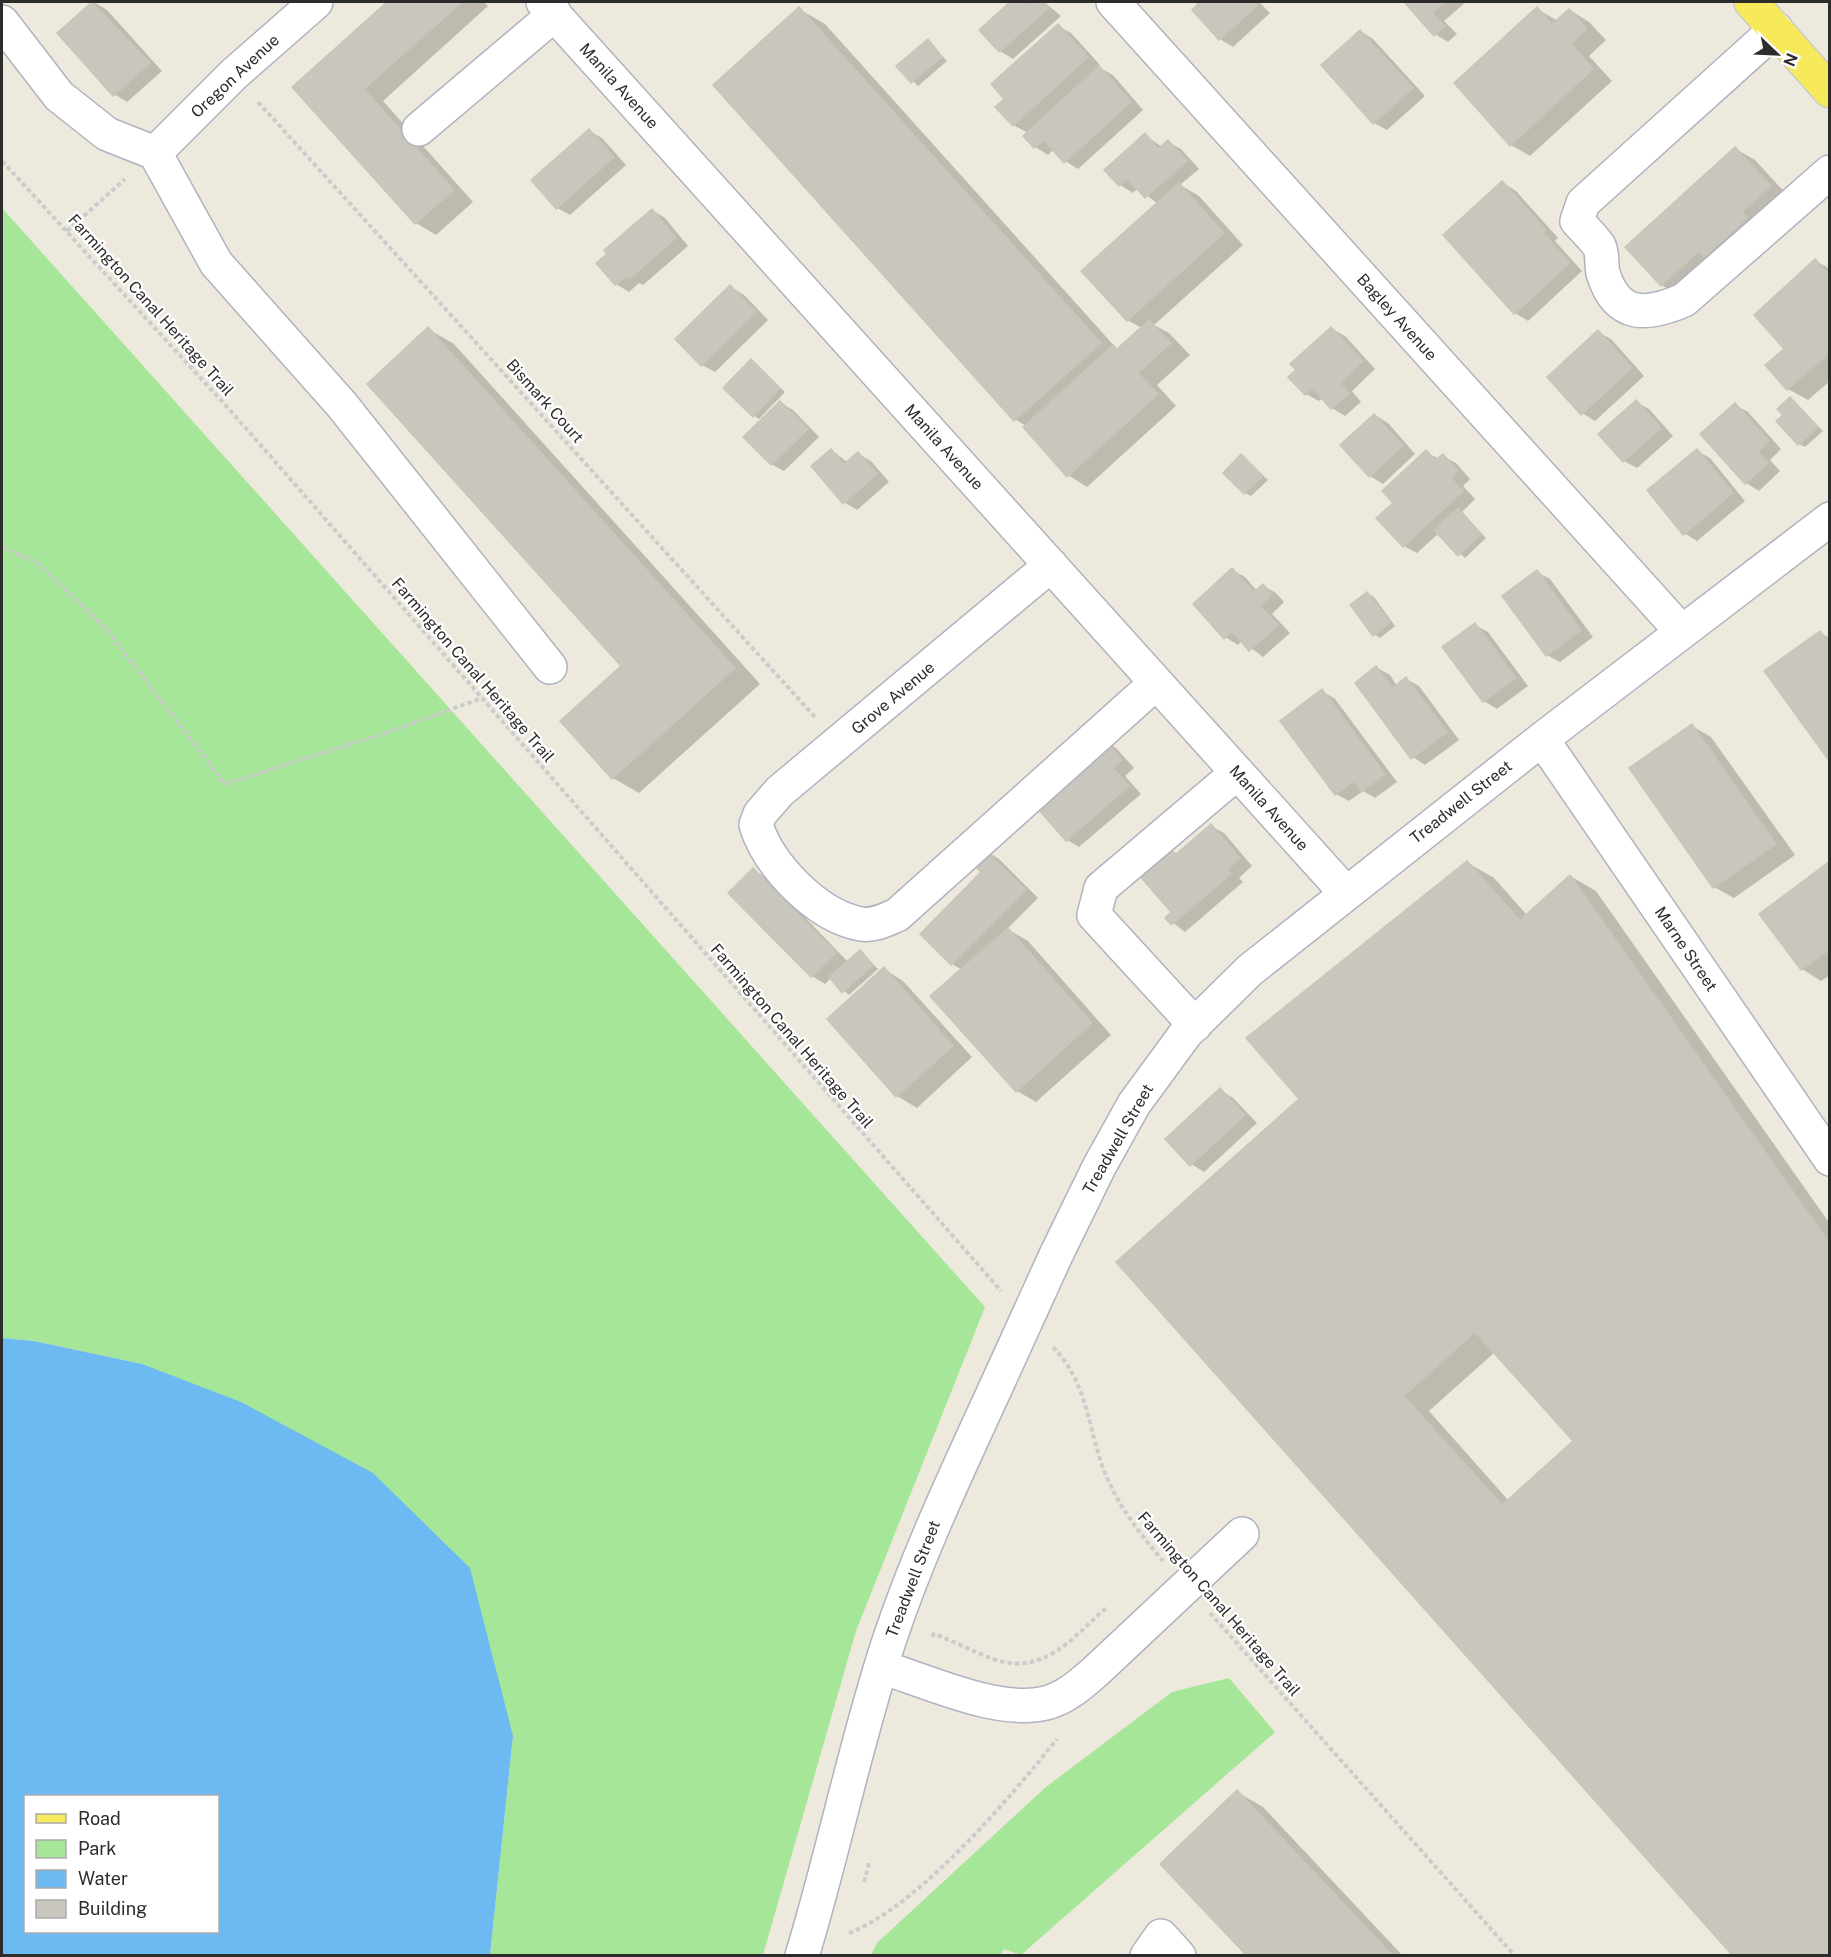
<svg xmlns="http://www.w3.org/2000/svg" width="1831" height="1957" font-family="'Public Sans',sans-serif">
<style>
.green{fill:#a6e698}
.water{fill:#6dbaf3;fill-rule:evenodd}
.shadow{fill:#0003;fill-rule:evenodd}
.building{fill:#c9c6bd;stroke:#c9c6b7;stroke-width:1.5;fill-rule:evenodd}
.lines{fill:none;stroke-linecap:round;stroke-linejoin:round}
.minor-casing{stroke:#b1b2c0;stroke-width:36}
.major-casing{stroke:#ccc;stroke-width:36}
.path{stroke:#ccc;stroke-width:4;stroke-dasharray:4.5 3;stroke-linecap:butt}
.minor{stroke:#fff;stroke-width:33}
.major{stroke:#f6ea5a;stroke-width:33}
.minor-bridge-casing{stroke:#b1b2c0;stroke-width:36;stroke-linecap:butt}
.minor-bridge{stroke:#fff;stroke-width:33}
.labels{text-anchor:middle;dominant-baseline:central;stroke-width:4.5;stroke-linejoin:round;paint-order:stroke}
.street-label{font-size:16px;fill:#2c2c2c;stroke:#fff}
</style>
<rect width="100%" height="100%" fill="#eee9dd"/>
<path class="green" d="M 2,208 L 985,1307 L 856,1631 L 763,1955 L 490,1955 L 513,1736 L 142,1364 L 34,1341 L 2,1338 Z
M 1229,1678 L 1275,1732 L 1021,1955 L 1004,1949 L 1000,1956 L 871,1955 L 877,1943 L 1046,1787 L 1172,1692 Z"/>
<path class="water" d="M 2,1338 L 34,1341 L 142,1364 L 241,1402 L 373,1473 L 470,1568 L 513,1736 L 490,1955 L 2,1955 ZM 26,1796 L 218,1796 L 218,1932 L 26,1932 Z"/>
<path class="shadow" d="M 94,2 L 107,10 L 162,71 L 127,102 L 114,94 L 59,33 Z
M 389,2 L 484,2 L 488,6 L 383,101 L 473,202 L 436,235 L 416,223 L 294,87 Z
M 1013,2 L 1044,2 L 1061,16 L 1013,59 L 1000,51 L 981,30 Z
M 1198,2 L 1259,2 L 1270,13 L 1233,47 L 1220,39 L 1194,10 L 1200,4 Z
M 1406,2 L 1466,2 L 1444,21 L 1457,34 L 1448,42 L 1435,34 Z
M 799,9 L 825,24 L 1118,350 L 1142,328 L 1127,320 L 1158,204 L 1138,188 L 1133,193 L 1120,185 L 1107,170 L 1145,135 L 1162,147 L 1168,142 L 1181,149 L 1199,169 L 1180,185 L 1199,196 L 1243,245 L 1154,325 L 1169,333 L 1190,355 L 1157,385 L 1176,406 L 1087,487 L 1068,475 L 1026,426 L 1015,419 Z
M 1537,9 L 1558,21 L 1570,10 L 1589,22 L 1606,40 L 1589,56 L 1612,81 L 1530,156 L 1511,145 Z
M 1058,26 L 1071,33 L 1100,65 L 1098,67 L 1113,75 L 1143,110 L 1078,169 L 1065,161 L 1054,149 L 1048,155 L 1035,147 L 1025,136 L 1028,133 L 1013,125 L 1007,99 Z
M 1360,31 L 1373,39 L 1425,96 L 1387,130 L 1374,123 Z
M 928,41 L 947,61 L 918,86 L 899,66 Z
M 589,131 L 602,138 L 626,165 L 570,215 L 557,208 Z
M 1736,149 L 1755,160 L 1790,198 L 1681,296 L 1661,285 Z
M 1503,183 L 1516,191 L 1558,238 L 1555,241 L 1582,271 L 1528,321 L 1515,313 L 1445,235 Z
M 652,210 L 665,218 L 688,246 L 643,285 L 639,283 L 629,292 L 616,284 Z
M 1816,261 L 1830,269 L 1830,381 L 1808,400 L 1788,389 Z
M 731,287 L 744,295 L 768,320 L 715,372 L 702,365 Z
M 428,329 L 454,344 L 760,684 L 639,793 L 613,778 L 623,666 Z
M 1332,329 L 1345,336 L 1375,369 L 1352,391 L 1361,402 L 1345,416 L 1332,408 L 1323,398 L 1319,401 L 1306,394 L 1290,377 Z
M 1598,332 L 1611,339 L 1644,376 L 1595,421 L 1582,413 Z
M 751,361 L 785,392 L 759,419 L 753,415 Z
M 1790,399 L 1823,431 L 1805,447 L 1799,444 L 1785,415 Z
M 1636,402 L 1649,409 L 1673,436 L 1637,468 L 1624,461 Z
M 780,403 L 793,410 L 819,437 L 784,471 L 771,464 Z
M 1735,405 L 1748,412 L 1781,449 L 1770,460 L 1780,471 L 1759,491 L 1746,483 L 1703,434 Z
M 1375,415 L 1388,423 L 1415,454 L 1383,484 L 1370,476 L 1342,445 Z
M 832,450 L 848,463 L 858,454 L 871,461 L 889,482 L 857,510 L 844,502 Z
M 1697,451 L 1710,458 L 1745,501 L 1697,541 L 1684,533 Z
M 1426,452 L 1439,459 L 1443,456 L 1456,463 L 1470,479 L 1463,486 L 1475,499 L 1462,512 L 1486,538 L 1465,558 L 1439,533 L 1417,553 L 1404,546 L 1395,503 Z
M 1241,456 L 1268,480 L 1251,496 L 1245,493 Z
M 1232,570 L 1245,577 L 1257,591 L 1263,586 L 1276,593 L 1284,602 L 1272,614 L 1290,633 L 1263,657 L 1242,641 L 1238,645 L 1225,637 Z
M 1537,572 L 1550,579 L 1593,637 L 1560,662 L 1547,655 Z
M 1368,593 L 1374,597 L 1395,626 L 1380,638 L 1374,634 Z
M 1475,625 L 1488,632 L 1528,686 L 1497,709 L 1484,701 Z
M 1820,633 L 1830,638 L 1830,759 Z
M 1377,668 L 1390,675 L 1397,686 L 1406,679 L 1419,686 L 1459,740 L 1425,765 L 1413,757 Z
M 1322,691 L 1335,699 L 1397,782 L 1375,798 L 1363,791 L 1349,801 L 1336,794 Z
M 1692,726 L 1711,737 L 1795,855 L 1734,898 L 1714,887 Z
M 1104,740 L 1116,748 L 1134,768 L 1125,776 L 1141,794 L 1079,847 L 1067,840 Z
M 1211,826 L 1224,833 L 1252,866 L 1239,878 L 1243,882 L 1185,932 L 1167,918 L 1173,912 L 1170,850 L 1178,854 Z
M 986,851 L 999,859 L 1038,898 L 1007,929 L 1028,941 L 1111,1035 L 1036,1102 L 1017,1091 L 962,970 L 952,964 L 922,934 L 983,872 Z
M 1468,863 L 1494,878 L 1527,915 L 1570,876 L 1596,891 L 1830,1224 L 1830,1956 L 1118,1263 L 1301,1099 ZM 1495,1352 L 1575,1442 L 1509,1501 L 1429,1411 Z
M 1830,863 L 1830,975 L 1821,981 L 1802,969 Z
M 754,870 L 767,878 L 848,962 L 860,952 L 878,969 L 849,995 L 831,978 L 825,984 L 812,976 L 731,893 Z
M 884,969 L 903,981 L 972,1057 L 917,1108 L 897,1096 L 829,1019 Z
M 1220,1090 L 1233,1098 L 1257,1123 L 1204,1172 L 1191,1164 Z
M 1237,1792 L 1263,1807 L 1403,1956 L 1249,1956 Z"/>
<path class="building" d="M 92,2 L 150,63 L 113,96 L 57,33 Z
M 387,2 L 462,2 L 364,89 L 454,190 L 415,224 L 292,87 Z
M 1010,2 L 1026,2 L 1029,5 L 1032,2 L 1043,2 L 1049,8 L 999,52 L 979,30 Z
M 1196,2 L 1255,2 L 1258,5 L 1219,40 L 1192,10 L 1198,4 Z
M 1404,2 L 1445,2 L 1432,13 L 1445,26 L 1434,36 Z
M 799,7 L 1101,343 L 1014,421 L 713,85 Z
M 1537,7 L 1552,24 L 1569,9 L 1587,28 L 1571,44 L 1593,69 L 1510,146 L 1454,83 Z
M 1058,24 L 1088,57 L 1013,126 L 995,107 L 1004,99 L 991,84 Z
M 1360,30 L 1413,88 L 1373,124 L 1321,65 Z
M 928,39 L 942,57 L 911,83 L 896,66 Z
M 1099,66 L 1131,102 L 1064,163 L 1044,140 L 1034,148 L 1023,136 Z
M 589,129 L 614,157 L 556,209 L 531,180 Z
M 1145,133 L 1158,149 L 1168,140 L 1187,161 L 1145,198 L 1128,179 L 1119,186 L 1104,170 Z
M 1735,147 L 1771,186 L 1742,212 L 1747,218 L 1704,257 L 1699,251 L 1661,286 L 1625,247 Z
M 1502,181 L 1546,230 L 1487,284 L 1443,235 Z
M 1179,183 L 1224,233 L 1127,321 L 1081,271 Z
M 652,209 L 676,238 L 629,279 L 626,276 L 615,285 L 596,263 L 607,254 L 604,250 Z
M 1543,233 L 1570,263 L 1514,314 L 1487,284 Z
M 1815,259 L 1830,275 L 1830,352 L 1787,390 L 1765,365 L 1784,349 L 1754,315 Z
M 730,285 L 756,312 L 701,366 L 675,339 Z
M 1149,320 L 1171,343 L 1138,373 L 1158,394 L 1067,477 L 1023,427 L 1113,345 L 1117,349 Z
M 428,327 L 735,668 L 612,779 L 560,721 L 621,666 L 367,384 Z
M 1331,327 L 1363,361 L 1340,383 L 1349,394 L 1331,409 L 1312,388 L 1305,395 L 1288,377 L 1296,370 L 1290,364 Z
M 1598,330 L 1632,368 L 1581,415 L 1547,377 Z
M 751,359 L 780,388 L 753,417 L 723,388 Z
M 1790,397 L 1818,427 L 1798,445 L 1776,421 L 1783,415 L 1777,409 Z
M 1636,400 L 1661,428 L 1623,462 L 1598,434 Z
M 780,401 L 808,429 L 771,465 L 743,437 Z
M 1735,403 L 1769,441 L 1758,452 L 1768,463 L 1745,484 L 1700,434 Z
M 1374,414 L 1403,446 L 1369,477 L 1340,445 Z
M 831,449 L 844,464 L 858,452 L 877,474 L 843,504 L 811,466 Z
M 1697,449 L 1733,493 L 1683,535 L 1647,490 Z
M 1426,450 L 1435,460 L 1443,454 L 1458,471 L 1451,478 L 1463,491 L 1403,547 L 1376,518 L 1393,503 L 1382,491 Z
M 1241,454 L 1263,476 L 1244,494 L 1223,473 Z
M 1458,508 L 1481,534 L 1458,556 L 1434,530 Z
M 1232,568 L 1254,592 L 1263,584 L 1272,594 L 1260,606 L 1278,625 L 1249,651 L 1232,631 L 1224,639 L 1193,604 Z
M 1537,570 L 1581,630 L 1546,656 L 1502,596 Z
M 1367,592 L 1390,622 L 1373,636 L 1350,605 Z
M 1475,623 L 1516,678 L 1483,702 L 1442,647 Z
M 1820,631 L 1830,644 L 1830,762 L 1764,671 Z
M 1376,666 L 1393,688 L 1406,677 L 1447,732 L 1411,759 L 1355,683 Z
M 1322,689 L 1385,774 L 1361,792 L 1354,781 L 1335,795 L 1280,721 Z
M 1692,724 L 1776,844 L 1713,888 L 1629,768 Z
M 1103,739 L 1122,760 L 1113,768 L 1129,786 L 1066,841 L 1031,801 Z
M 1211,824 L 1240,858 L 1227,870 L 1231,874 L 1171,925 L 1165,918 L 1171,912 L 1139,875 L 1170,848 L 1175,855 Z
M 985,850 L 1026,890 L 951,965 L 920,934 L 981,872 L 972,863 Z
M 1467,861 L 1520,920 L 1570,875 L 1830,1244 L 1830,1956 L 1733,1956 L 1116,1262 L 1299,1099 L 1246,1038 ZM 1475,1332 L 1573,1441 L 1502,1505 L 1404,1396 Z
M 1830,861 L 1830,949 L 1801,970 L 1759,914 Z
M 753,868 L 836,953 L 811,977 L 728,893 Z
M 1008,928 L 1092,1023 L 1016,1092 L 930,996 Z
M 860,950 L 873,965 L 842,993 L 829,977 Z
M 884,967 L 953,1046 L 896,1097 L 827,1019 Z
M 1220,1088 L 1245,1115 L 1190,1166 L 1165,1139 Z
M 1237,1790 L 1393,1956 L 1247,1956 L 1160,1864 Z"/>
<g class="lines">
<g class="minor-casing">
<path id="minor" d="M 543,2 L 1345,892
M 1113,2 L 1682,632
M 2,22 L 59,96 L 107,134 L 155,153 L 216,263 L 342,405 L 550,667
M 1776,29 L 1583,203 L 1577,221 C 1584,229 1593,237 1599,246 C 1603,253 1601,265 1603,273 C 1617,319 1647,316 1684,300 L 1830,172
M 419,129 L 555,14
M 155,153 L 234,74 L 316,2
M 1051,565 L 780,791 L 760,814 L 756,825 C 769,866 817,916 861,924 C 874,926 885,920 897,915 L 1156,683
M 1542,739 L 1830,1159
M 1195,1025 L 1094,915 L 1101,888 L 1237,773
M 1056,1255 L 1099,1167 L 1134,1104 L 1186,1033 L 1250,970 L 1542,739 L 1830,519
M 881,1667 C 927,1681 998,1715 1046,1703 C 1066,1698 1081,1684 1096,1671 L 1242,1534
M 802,1956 C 834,1851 855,1744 889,1641 C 918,1554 957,1472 995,1389
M 1147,1956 L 1161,1936 L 1179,1956"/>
</g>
<g class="major-casing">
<path id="major" d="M 1751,2 L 1830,91"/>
</g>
<path class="path" d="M 258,102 L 815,717
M 2,161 L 229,409 L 1001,1291
M 67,231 L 125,179
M 2,547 L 36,562 L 107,630 L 225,784 L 389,732 L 482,698
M 1053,1347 C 1088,1384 1087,1424 1103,1468 C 1117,1504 1138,1532 1163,1561
M 1210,1613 L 1515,1956
M 932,1637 L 934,1634 C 954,1641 973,1652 993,1659 C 1044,1677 1073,1637 1107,1607
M 864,1882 L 870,1860
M 849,1933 C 920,1905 1009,1799 1057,1739"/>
<use href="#minor" class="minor"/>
<use href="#major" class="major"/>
<g class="minor-bridge-casing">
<path id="minor-bridge" d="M 995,1389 L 1056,1255"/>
</g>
<use href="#minor-bridge" class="minor-bridge"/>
</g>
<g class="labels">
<g class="street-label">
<text transform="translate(235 76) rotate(-43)">Oregon Avenue</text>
<text transform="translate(619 86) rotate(48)">Manila Avenue</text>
<text transform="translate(151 305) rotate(48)">Farmington Canal Heritage Trail</text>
<text transform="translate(1397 317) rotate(48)">Bagley Avenue</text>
<text transform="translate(545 401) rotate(48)">Bismark Court</text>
<text transform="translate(944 447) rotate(48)">Manila Avenue</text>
<text transform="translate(473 670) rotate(49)">Farmington Canal Heritage Trail</text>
<text transform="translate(893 698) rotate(-40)">Grove Avenue</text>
<text transform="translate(1461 802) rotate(-38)">Treadwell Street</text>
<text transform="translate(1269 808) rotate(48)">Manila Avenue</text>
<text transform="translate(1686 949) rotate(56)">Marne Street</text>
<text transform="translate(792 1036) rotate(49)">Farmington Canal Heritage Trail</text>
<text transform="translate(1118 1139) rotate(-60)">Treadwell Street</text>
<text transform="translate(913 1579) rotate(-69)">Treadwell Street</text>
<text transform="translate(1219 1604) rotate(49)">Farmington Canal Heritage Trail</text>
</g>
</g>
<rect width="1831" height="1957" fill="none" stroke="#2c2c2c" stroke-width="6"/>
<rect x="24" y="1795" width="195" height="138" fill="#ffffff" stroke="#ababab" stroke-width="1.5"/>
<rect x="36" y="1814" width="30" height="9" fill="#f6ea5a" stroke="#ababab" stroke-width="1.5"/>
<text x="78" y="1825" font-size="18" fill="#2c2c2c">Road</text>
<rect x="36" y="1840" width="30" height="18" fill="#a6e698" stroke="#ababab" stroke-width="1.5"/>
<text x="78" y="1855" font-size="18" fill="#2c2c2c">Park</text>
<rect x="36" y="1870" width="30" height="18" fill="#6dbaf3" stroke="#ababab" stroke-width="1.5"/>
<text x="78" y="1885" font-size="18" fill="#2c2c2c">Water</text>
<rect x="36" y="1900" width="30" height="18" fill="#c9c6bd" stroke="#ababab" stroke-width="1.5"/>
<text x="78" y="1915" font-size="18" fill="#2c2c2c">Building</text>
<g transform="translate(1777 54) rotate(113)" stroke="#ffffff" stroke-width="4.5" paint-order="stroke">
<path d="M0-4.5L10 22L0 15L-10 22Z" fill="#2c2c2c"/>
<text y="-9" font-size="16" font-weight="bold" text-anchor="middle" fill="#2c2c2c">N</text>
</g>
</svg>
